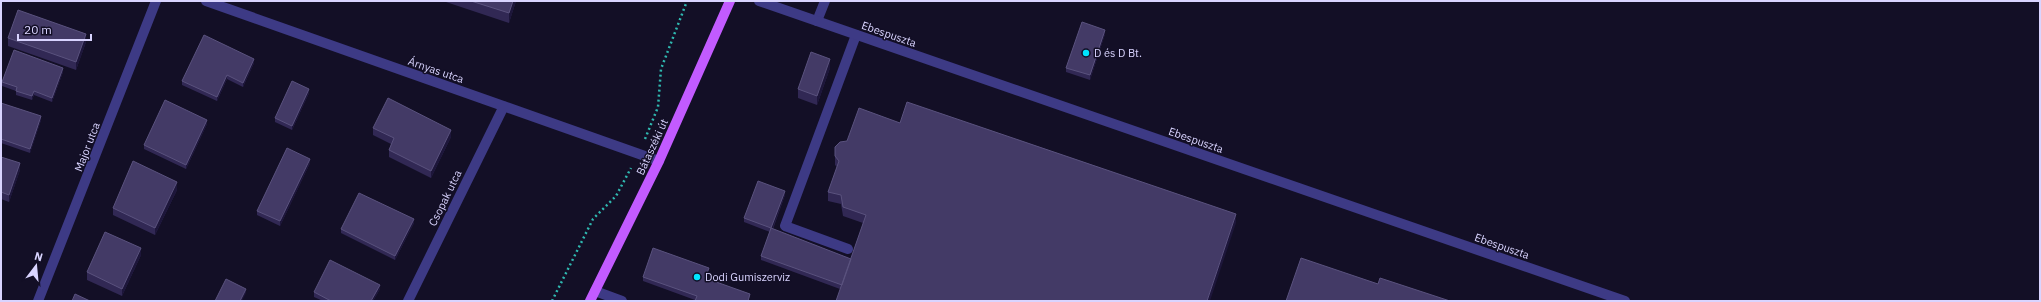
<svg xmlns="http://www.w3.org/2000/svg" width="2041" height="302" font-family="'IBM Plex Sans',sans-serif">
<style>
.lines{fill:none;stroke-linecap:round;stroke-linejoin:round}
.path{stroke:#2fb8b0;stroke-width:2.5;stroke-dasharray:2 3;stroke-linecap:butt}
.service{stroke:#3d3a85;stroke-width:10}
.minor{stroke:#3d3a85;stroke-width:10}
.primary{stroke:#c25bff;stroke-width:10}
.wall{fill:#312854}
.shaded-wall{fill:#1d163a}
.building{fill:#433a66;stroke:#5a527e}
.poi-dot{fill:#00e5ff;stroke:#130f26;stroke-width:1.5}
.labels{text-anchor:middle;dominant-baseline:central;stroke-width:3;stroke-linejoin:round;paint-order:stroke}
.street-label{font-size:11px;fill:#d9d4ff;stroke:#130f26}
.poi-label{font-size:11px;fill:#d9d4ff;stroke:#130f26;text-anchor:start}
</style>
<rect width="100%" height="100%" fill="#130f26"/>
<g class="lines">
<path class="path" d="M 645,139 L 658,107 L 661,69 L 687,1
M 552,301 L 593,219 L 616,196 L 631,168"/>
<path class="service" d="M 817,21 L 825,1
M 848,249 L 785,226 L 856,35
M 595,291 L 622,301"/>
<path class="minor" d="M 206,1 L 659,161
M 759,1 L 1625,301
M 38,301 L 156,1
M 408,301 L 504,106"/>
<path class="primary" d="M 590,301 L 659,161 L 730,1"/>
</g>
<path class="wall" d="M 443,1 L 516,1 L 509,23 Z
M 1105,34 L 1090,80 L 1066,72 L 1066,68 Z
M 8,38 L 86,42 L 76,70 L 8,46 Z
M 254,63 L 243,87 L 227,79 L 217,101 L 182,85 L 182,81 Z
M 830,68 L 817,105 L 798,98 L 798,89 Z
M 63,72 L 52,102 L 34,95 L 32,100 L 16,95 L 16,91 L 2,86 L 2,82 Z
M 309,93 L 292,130 L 275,122 L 275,118 Z
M 1,103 L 41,120 L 30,153 L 1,143 Z
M 900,123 L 1236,223 L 840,289 L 761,260 L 761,256 L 770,232 L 744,222 L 744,218 L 785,195 L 773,229 L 851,259 L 863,223 L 843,216 L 841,204 L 828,201 L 828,192 L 837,167 L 835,165 L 835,156 L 847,141 Z
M 207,124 L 186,169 L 144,149 L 144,145 Z
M 373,128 L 451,137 L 431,178 L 389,157 L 389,150 L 391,144 L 373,135 Z
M 1,157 L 20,170 L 9,202 L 1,199 Z
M 310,163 L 280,226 L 257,215 L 257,211 Z
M 177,190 L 155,235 L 113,215 L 113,208 Z
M 414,223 L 395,260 L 341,233 L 341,229 Z
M 141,255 L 122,296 L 87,280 L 87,272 Z
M 709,272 L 706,279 L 750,298 L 695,300 L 643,281 L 643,277 Z
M 380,289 L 373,301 L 323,301 L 314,297 L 314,292 Z"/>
<path class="shaded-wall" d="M 513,1 L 516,1 L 509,23 L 509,13 Z
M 1105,30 L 1105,34 L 1090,80 L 1090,75 Z
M 86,34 L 86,42 L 76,70 L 76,62 Z
M 254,59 L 254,63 L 243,87 L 243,83 Z
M 830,59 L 830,68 L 817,105 L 817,96 Z
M 63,68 L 63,72 L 52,102 L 52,98 Z
M 227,75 L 227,79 L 217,101 L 217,97 Z
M 309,89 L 309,93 L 292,130 L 292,126 Z
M 34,91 L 34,95 L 32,100 L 32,96 Z
M 41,116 L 41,120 L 30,153 L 30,149 Z
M 207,120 L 207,124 L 186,169 L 186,165 Z
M 451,130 L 451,137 L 431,178 L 431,171 Z
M 310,159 L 310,163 L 280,226 L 280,221 Z
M 20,163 L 20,170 L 9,202 L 9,195 Z
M 177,182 L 177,190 L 155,235 L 155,228 Z
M 785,191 L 785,195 L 771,233 L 771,228 Z
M 1236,214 L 1236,223 L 1210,301 L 1207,301 Z
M 414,219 L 414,223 L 395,260 L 395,256 Z
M 141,248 L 141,255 L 122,296 L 122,289 Z
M 709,268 L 709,272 L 705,282 L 705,278 Z
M 380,285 L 380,289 L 373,301 L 371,301 Z
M 246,289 L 246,293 L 242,301 L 240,301 Z"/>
<path class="building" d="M 471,1 L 513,1 L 509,13 Z
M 18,10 L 86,34 L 76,62 L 8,38 Z
M 1082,22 L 1105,30 L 1090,75 L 1066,68 Z
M 204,35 L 254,59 L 243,83 L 227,75 L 217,97 L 182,81 Z
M 14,50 L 63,68 L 52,98 L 34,91 L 32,96 L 16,91 L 17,87 L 2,82 Z
M 811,52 L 830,59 L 817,96 L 798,89 Z
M 292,81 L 309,89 L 292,126 L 275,118 Z
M 388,98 L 451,130 L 431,171 L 389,150 L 394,138 L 373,128 Z
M 165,100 L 207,120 L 186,165 L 144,145 Z
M 907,102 L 1236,214 L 1207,301 L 836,301 L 866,215 L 843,207 L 841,195 L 828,192 L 839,161 L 835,156 L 835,147 L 840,142 L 847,141 L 859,108 L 900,123 Z
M 1,103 L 41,116 L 30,149 L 1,139 Z
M 287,148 L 310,159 L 280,221 L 257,211 Z
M 1,157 L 20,163 L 9,195 L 1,192 Z
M 133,161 L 177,182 L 155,228 L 113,208 Z
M 758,181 L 785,191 L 771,228 L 744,218 Z
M 359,193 L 414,219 L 395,256 L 341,229 Z
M 771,228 L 851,259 L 842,285 L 761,256 Z
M 105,232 L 141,248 L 122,289 L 87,272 Z
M 653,248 L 709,268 L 705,278 L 750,294 L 748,301 L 695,301 L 697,296 L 643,277 Z
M 1301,258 L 1378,284 L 1380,278 L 1450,301 L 1286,301 Z
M 330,260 L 380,285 L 371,301 L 331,301 L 314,292 Z
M 226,279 L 246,289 L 240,301 L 215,301 Z
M 75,294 L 90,301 L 72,301 Z"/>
<g class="poi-dot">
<circle cx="1086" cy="53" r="4"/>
<circle cx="697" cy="277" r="4"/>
</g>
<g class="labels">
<g class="street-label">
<text transform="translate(889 34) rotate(19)">Ebespuszta</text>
<text transform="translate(436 70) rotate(19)">Árnyas utca</text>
<text transform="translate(1196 140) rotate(19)">Ebespuszta</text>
<text transform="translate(87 147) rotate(-69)">Major utca</text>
<text transform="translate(652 147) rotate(-65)">Bátaszéki út</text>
<text transform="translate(445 198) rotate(-64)">Csopak utca</text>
<text transform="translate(1502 246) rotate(19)">Ebespuszta</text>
</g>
<g class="poi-label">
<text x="1094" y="53">D és D Bt.</text>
<text x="705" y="277">Dodi Gumiszerviz</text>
</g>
</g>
<rect width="2041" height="302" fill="none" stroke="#d9d4ff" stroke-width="4"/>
<g transform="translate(36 266) rotate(16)" stroke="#130f26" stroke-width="3" paint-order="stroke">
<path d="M0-3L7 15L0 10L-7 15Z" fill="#d9d4ff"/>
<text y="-6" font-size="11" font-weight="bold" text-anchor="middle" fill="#d9d4ff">N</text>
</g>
<path d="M18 34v6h73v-6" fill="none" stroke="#d9d4ff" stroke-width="2"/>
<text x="24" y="34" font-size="12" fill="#d9d4ff" stroke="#130f26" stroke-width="3" paint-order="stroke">20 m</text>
</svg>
